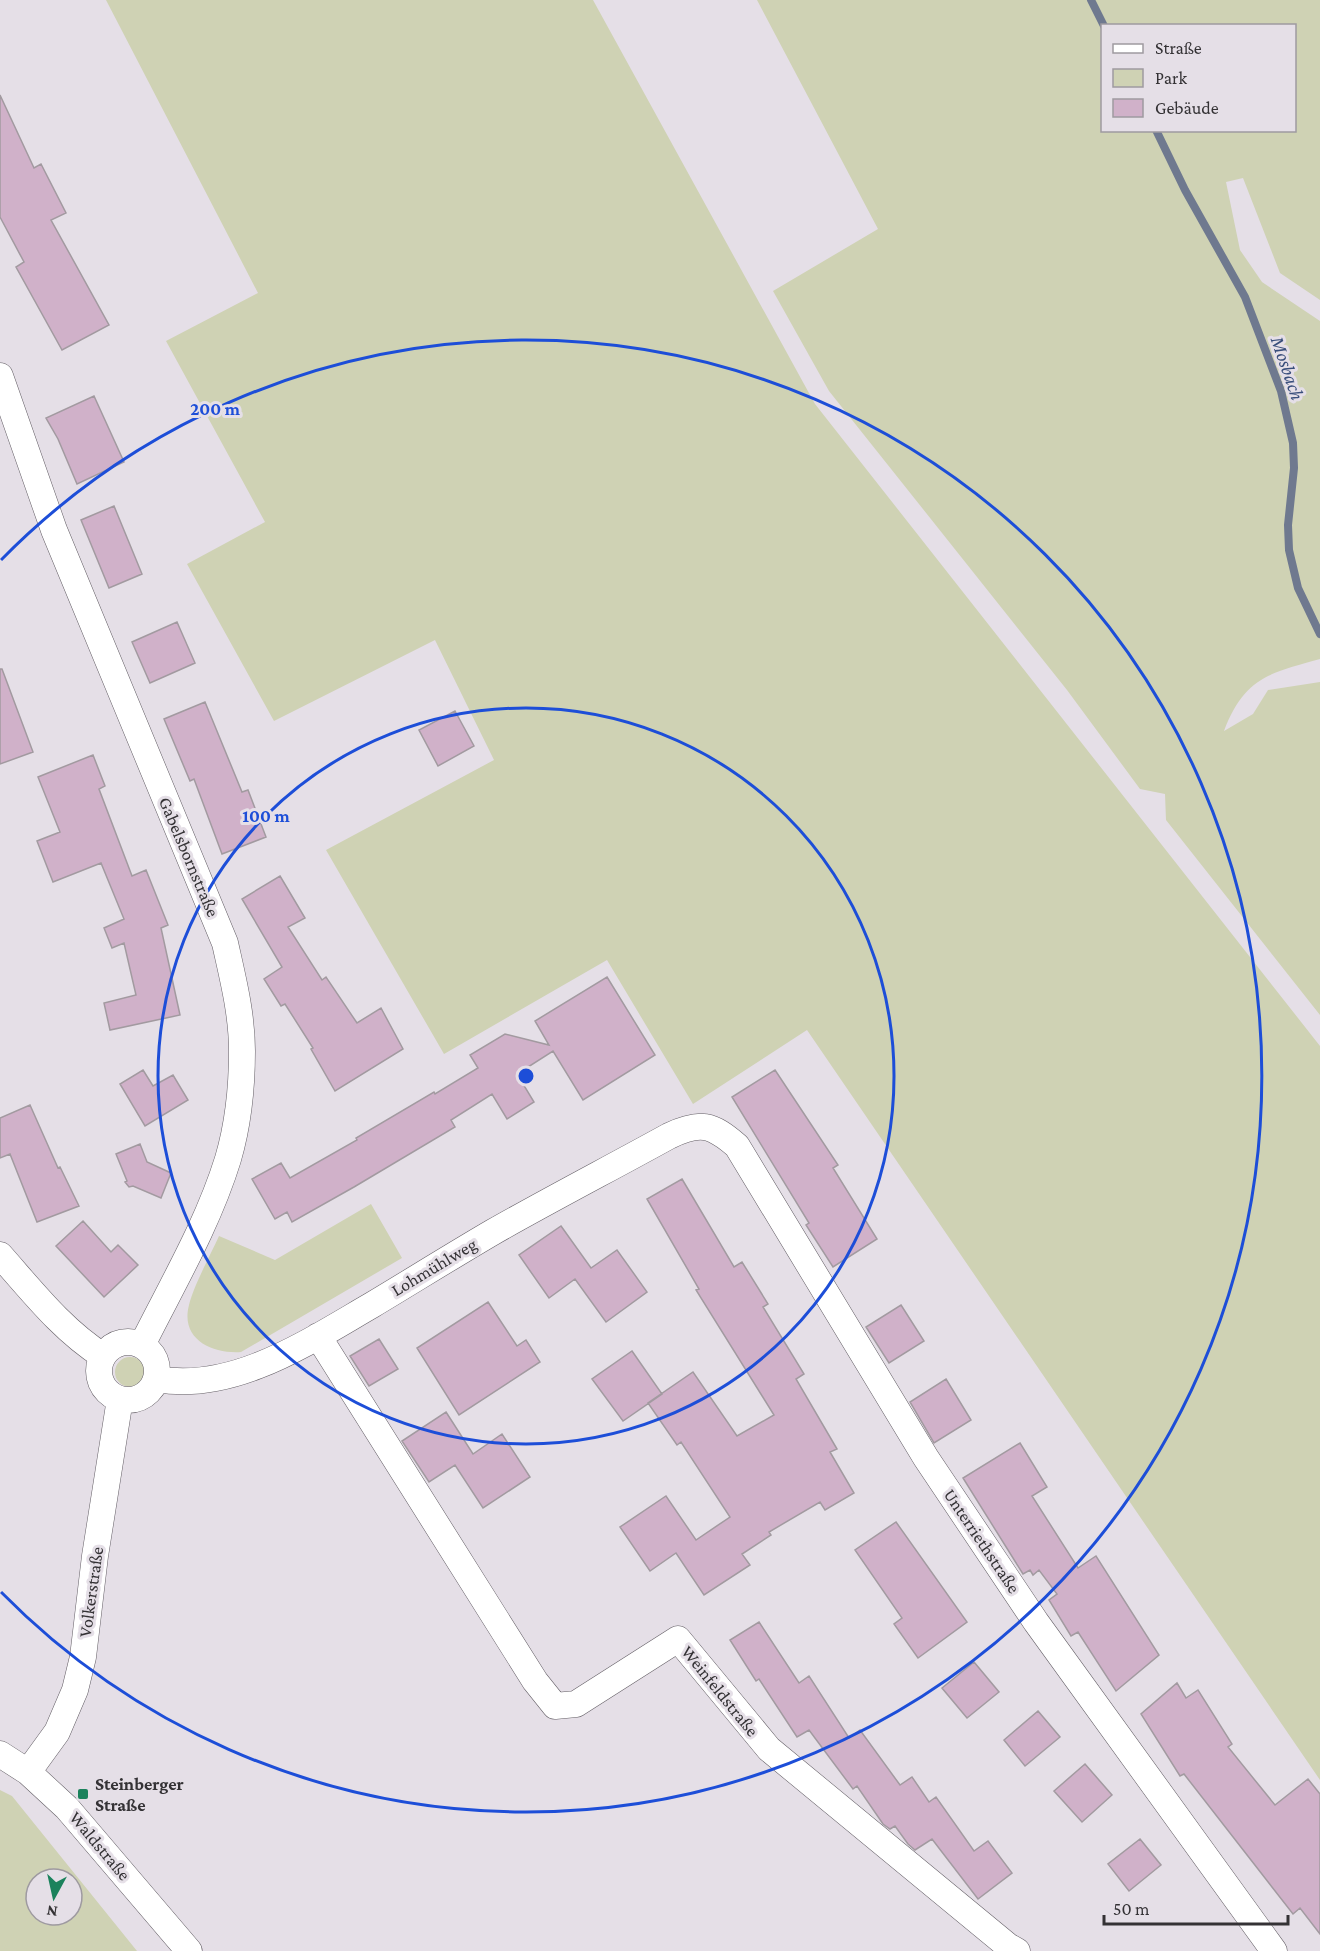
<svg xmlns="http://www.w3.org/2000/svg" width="1320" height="1951" font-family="'Crimson Pro',serif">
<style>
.green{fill:#cfd2b4;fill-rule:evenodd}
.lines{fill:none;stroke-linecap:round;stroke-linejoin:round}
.stream{stroke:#6f798f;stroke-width:8}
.building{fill:#d0b1c9;stroke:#a29aa0;stroke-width:1.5}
.minor-casing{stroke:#635e65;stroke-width:27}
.minor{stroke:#fff;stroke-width:26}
.ring{fill:none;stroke:#1d4ed8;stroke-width:3}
.poi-dot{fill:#1b825c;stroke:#e5dfe7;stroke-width:2}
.labels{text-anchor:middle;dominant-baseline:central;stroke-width:6;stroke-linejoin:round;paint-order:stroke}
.street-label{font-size:18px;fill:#343235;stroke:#e5dfe7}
.poi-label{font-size:18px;font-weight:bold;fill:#343235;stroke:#e5dfe7;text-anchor:start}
.water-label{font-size:20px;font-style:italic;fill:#394e7b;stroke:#e5dfe7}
.centre{fill:#1d4ed8;stroke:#e5dfe7;stroke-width:3}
.ring-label{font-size:18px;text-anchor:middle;font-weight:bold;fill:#1d4ed8;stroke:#e5dfe7;stroke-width:6;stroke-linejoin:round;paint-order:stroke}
</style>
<rect width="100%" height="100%" fill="#e5dfe7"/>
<path class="green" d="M 106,0 L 593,0 L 815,404 L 1320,1046 L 1320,1780 L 807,1030 L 693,1104 L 607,960 L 444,1054 L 326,850 L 494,760 L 435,640 L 274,721 L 187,564 L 265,522 L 166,341 L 258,293 Z
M 757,0 L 1320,0 L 1320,300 L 1280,273 L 1243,178 L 1226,182 L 1240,250 L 1262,282 L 1320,321 L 1320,659 C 1269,673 1244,678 1224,731 L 1253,714 L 1268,690 L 1320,682 L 1320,1015 L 1166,820 L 1165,794 L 1140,789 L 1067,690 L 829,391 L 773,291 L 878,229 ZM 1102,26 L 1294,26 L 1294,130 L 1102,130 Z
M 371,1204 L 402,1258 L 241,1352 C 212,1354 180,1339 189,1305 C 194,1285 210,1256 219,1236 L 275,1260 Z
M115 1372a15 15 0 1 1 30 0a15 15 0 1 1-30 0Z
M 0,1790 L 12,1796 L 137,1951 L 0,1951 ZM 36,1879 L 72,1879 L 72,1915 L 36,1915 Z"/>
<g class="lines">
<path class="stream" d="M 1091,0 L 1104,26
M 1156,130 L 1185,190 L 1245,297 L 1281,391 L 1293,443 L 1294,468 L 1288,525 L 1289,550 L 1298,588 L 1320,634"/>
</g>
<path class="building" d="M 0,95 L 34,168 L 41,164 L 66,213 L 51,220 L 109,325 L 62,350 L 16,267 L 24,262 L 0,217 Z
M 94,396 L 124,462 L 77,484 L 58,439 L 46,418 Z
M 114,506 L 142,574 L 109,588 L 81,520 Z
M 177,622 L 195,663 L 150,683 L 132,642 Z
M 0,669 L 2,669 L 33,752 L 0,764 Z
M 205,702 L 242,792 L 248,790 L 266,837 L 222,854 L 194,779 L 190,781 L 164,719 Z
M 455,711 L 474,746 L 438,766 L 419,730 Z
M 93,755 L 105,786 L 99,789 L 132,876 L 146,870 L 168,925 L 161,928 L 180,1015 L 110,1030 L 104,1003 L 136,995 L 124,943 L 112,948 L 104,928 L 124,919 L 101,863 L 53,882 L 37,841 L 60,832 L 38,777 Z
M 280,876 L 305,918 L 288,927 L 322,980 L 326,977 L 357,1023 L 381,1008 L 403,1049 L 335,1091 L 311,1049 L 313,1048 L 285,1004 L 281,1006 L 264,979 L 282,967 L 242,899 Z
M 607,977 L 655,1055 L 583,1100 L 553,1051 L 517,1074 L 534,1102 L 507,1119 L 492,1094 L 451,1120 L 455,1127 L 354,1187 L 292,1222 L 287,1212 L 275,1219 L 252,1179 L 281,1163 L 290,1178 L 357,1140 L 356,1138 L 434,1092 L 435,1094 L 478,1068 L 470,1055 L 505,1034 L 549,1045 L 535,1021 Z
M 143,1070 L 153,1086 L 173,1075 L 188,1100 L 145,1126 L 120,1084 Z
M 775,1070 L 838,1165 L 833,1168 L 877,1239 L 833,1267 L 806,1225 L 809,1223 L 732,1097 Z
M 30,1105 L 58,1168 L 60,1167 L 79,1206 L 37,1222 L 10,1154 L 0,1158 L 0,1118 Z
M 140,1144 L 147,1162 L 171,1173 L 161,1198 L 133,1186 L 129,1187 L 125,1182 L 127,1181 L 116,1154 Z
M 682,1179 L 734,1267 L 742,1262 L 768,1304 L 763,1307 L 804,1374 L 796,1379 L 837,1449 L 830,1452 L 854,1493 L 825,1510 L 820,1502 L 769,1532 L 771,1535 L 742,1554 L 750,1565 L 704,1595 L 676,1553 L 650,1571 L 620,1527 L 666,1496 L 696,1540 L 730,1517 L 681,1442 L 677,1445 L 648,1403 L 693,1372 L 737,1436 L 774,1415 L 696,1290 L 699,1289 L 647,1199 Z
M 83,1221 L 111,1252 L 118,1245 L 138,1265 L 104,1297 L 56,1246 Z
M 561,1226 L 591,1268 L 617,1250 L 647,1292 L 606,1322 L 575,1279 L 549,1298 L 519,1255 Z
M 488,1302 L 517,1346 L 526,1340 L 540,1362 L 459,1415 L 417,1348 Z
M 901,1305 L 924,1341 L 889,1363 L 866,1327 Z
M 379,1339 L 398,1369 L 369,1386 L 350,1356 Z
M 632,1351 L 662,1394 L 623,1421 L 592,1379 Z
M 946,1379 L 971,1420 L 934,1443 L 910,1402 Z
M 446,1412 L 473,1454 L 502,1434 L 530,1477 L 483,1508 L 455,1465 L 429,1482 L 402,1441 Z
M 1020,1443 L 1047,1487 L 1032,1496 L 1078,1568 L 1096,1556 L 1159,1655 L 1116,1691 L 1078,1632 L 1071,1636 L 1049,1600 L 1057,1594 L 1039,1570 L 1033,1575 L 1030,1570 L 1023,1574 L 963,1478 Z
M 896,1522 L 967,1622 L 918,1658 L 894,1624 L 902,1618 L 855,1550 Z
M 759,1622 L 799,1683 L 809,1676 L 849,1738 L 860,1730 L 900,1785 L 912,1777 L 929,1802 L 936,1797 L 974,1851 L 988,1841 L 1012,1873 L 978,1899 L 932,1839 L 915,1850 L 908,1844 L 895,1826 L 890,1829 L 883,1824 L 857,1786 L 853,1789 L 809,1730 L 797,1737 L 759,1679 L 756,1681 L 730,1640 Z
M 974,1662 L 999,1692 L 967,1718 L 942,1688 Z
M 1177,1683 L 1186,1698 L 1198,1690 L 1232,1744 L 1228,1747 L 1275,1805 L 1308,1779 L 1320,1794 L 1320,1934 L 1300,1908 L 1293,1914 L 1184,1774 L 1180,1776 L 1141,1714 Z
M 1038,1711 L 1060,1737 L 1025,1766 L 1004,1740 Z
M 1085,1764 L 1112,1795 L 1082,1822 L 1054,1791 Z
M 1140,1839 L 1161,1865 L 1129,1891 L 1108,1864 Z"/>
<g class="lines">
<g class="minor-casing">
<path id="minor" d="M 0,376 L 54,530 L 225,943 C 233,979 242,1014 242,1051 C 242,1086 238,1125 228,1159 C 208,1224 172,1285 142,1345
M 0,1255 C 32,1291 62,1330 103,1356
M 318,1336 L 535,1681 L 555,1706 L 576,1704 L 678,1639 L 769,1749 L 1008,1946 L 1017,1951
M99 1371a29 29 0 1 1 58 0a29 29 0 1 1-58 0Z
M 157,1379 C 233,1393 308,1342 372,1305 C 412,1281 452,1256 493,1232 C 551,1199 611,1168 669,1136 C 700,1121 712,1124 737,1146 L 926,1458 L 1036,1622 L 1274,1951
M 0,1754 L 28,1772 L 67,1808 L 189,1951
M 28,1772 L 57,1732 L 75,1690 L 83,1657 L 95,1556 L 120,1399"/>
</g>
<use href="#minor" class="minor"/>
</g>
<g class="ring">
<circle cx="526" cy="1076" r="368"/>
<path d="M1 560A736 736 0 1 1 1 1592"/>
</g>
<rect class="poi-dot" x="77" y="1788" width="12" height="12" rx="3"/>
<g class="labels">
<g class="street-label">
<text transform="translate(189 857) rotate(67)">Gabelsbornstraße</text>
<text transform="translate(434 1267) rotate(-31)">Lohmühlweg</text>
<text transform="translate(982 1541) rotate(56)">Unterriethstraße</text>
<text transform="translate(91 1592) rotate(-82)">Volkerstraße</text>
<text transform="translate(720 1691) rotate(51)">Weinfeldstraße</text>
<text transform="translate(100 1846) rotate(50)">Waldstraße</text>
</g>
<g class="poi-label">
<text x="95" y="1784">Steinberger<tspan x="95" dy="21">Straße</tspan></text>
</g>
<g class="water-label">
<text transform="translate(1288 368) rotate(71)">Mosbach</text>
</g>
</g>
<circle cx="526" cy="1076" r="9" class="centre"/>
<g class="ring-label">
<text x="215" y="415">200 m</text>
<text x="266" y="822">100 m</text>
</g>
<rect x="1101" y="24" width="195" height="108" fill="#e5dfe7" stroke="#9e9aa0" stroke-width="1.5"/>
<rect x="1113" y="44" width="30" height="9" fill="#ffffff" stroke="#9e9aa0" stroke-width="1.5"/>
<text x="1155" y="54" font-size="18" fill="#343235">Straße</text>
<rect x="1113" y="69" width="30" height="18" fill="#cfd2b4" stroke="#9e9aa0" stroke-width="1.5"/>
<text x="1155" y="84" font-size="18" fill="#343235">Park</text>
<rect x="1113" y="99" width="30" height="18" fill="#d0b1c9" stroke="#9e9aa0" stroke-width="1.5"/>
<text x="1155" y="114" font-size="18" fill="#343235">Gebäude</text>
<g transform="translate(54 1897) rotate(188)"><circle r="28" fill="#e5dfe7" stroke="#9e9aa0" stroke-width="1.5"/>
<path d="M0-4.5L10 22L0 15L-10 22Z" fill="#1b825c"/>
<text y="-9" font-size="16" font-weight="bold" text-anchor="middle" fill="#343235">N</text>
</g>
<path d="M1104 1915v9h184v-9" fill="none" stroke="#343235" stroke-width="3"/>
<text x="1113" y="1915" font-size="18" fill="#343235" stroke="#e5dfe7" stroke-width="4.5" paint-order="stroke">50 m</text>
</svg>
